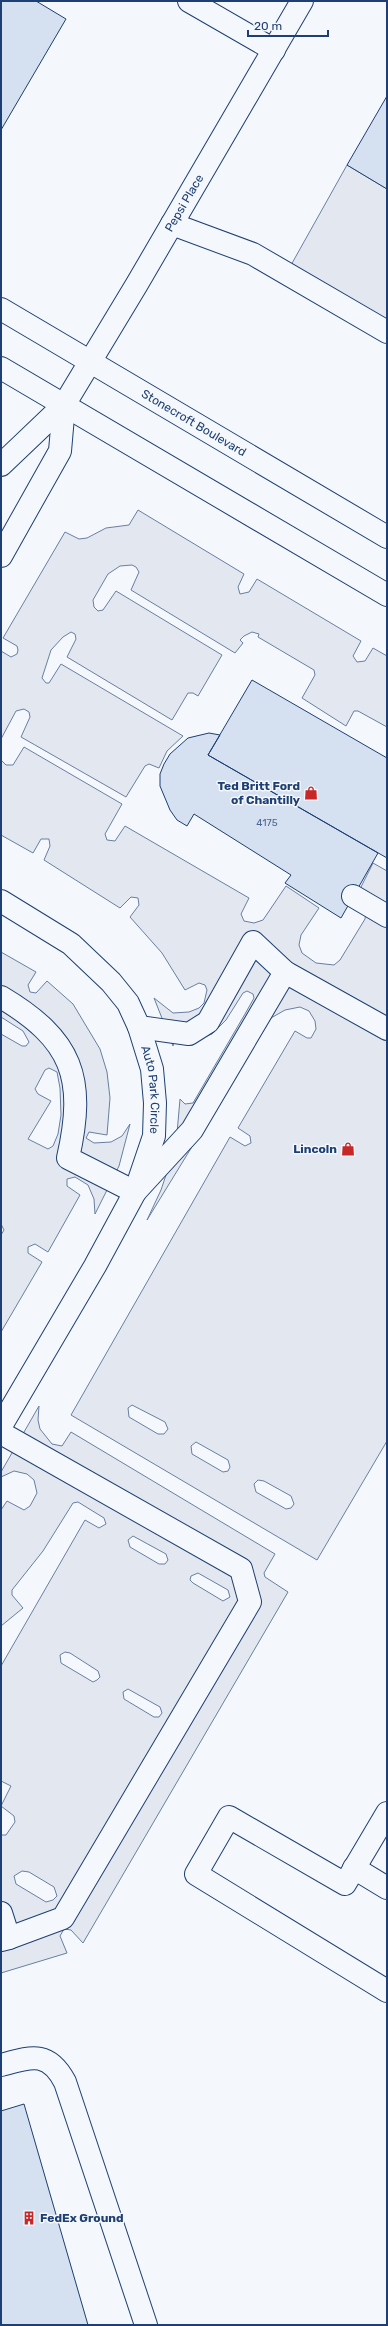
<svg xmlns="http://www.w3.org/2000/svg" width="388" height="2326" font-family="Rubik,sans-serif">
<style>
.parking{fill:#e3e8f0;stroke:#687fa3;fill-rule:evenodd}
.building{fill:#d5e0f0;stroke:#1d3f73}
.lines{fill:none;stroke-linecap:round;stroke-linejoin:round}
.minor-casing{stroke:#1d3f73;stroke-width:24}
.major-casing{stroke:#1d3f73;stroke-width:24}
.minor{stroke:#f4f7fb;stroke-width:22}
.major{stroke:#f4f7fb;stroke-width:22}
.labels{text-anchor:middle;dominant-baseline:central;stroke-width:3;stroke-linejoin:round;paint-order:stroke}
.number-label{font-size:10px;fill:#4b6792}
.street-label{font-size:12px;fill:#1d3f73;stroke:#f4f7fb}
.poi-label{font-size:12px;font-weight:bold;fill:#1d3f73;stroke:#f4f7fb;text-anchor:end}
</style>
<rect width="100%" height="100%" fill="#f4f7fb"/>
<path class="parking" d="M 347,165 L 387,189 L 387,332 L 286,274 Z
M 138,510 L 244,574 L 238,587 L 240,594 L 249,592 L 257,579 L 361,641 L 353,656 L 357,662 L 365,661 L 373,648 L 387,656 L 387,727 L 358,711 L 354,711 L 346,726 L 302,698 L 315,675 L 314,670 L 258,637 L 259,634 L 252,632 L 244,636 L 240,640 L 243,643 L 235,653 L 131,590 L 139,572 L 136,567 L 132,565 L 120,566 L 108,574 L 93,600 L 94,607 L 98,611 L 103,610 L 116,591 L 222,655 L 198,696 L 193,693 L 188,693 L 172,720 L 67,657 L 76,639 L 75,634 L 71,632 L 63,637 L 51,650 L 42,678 L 46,683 L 49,683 L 61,664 L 183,736 L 167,751 L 159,768 L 149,764 L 145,766 L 126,797 L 21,737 L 30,717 L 29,712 L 24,709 L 16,711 L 1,739 L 1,651 L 11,657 L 17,654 L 18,650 L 17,646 L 3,638 L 65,532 L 79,539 L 87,538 L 106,528 L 129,525 Z
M 24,747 L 122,804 L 105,834 L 107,840 L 115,841 L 125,826 L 249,898 L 241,914 L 244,921 L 254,923 L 263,920 L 286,886 L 319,908 L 301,935 L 299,945 L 302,953 L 316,963 L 334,965 L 340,960 L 365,919 L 366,912 L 356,897 L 373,863 L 387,871 L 387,1441 L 317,1560 L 71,1415 L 230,1137 L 245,1146 L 251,1143 L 250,1136 L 238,1128 L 295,1031 L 307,1038 L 311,1038 L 316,1029 L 315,1021 L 309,1011 L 300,1007 L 285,1010 L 271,1018 L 147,1220 L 161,1190 L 176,1145 L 180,1099 L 185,1104 L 193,1103 L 245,1014 L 254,998 L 253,994 L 247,991 L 243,993 L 226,1020 L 212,1034 L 198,1039 L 174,1042 L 173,1046 L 154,998 L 173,1013 L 189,1012 L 199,1008 L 204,1003 L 207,990 L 205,985 L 199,983 L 185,990 L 162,953 L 130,917 L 139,905 L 138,898 L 131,897 L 120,908 L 44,860 L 50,846 L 49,839 L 41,839 L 33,853 L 1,835 L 1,760 L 6,765 L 13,765 ZM 132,1405 L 165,1422 L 168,1429 L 164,1434 L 158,1434 L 129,1417 L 128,1408 ZM 196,1442 L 228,1460 L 230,1467 L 228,1471 L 223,1472 L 192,1454 L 191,1446 ZM 258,1480 L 264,1481 L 291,1496 L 294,1504 L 291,1508 L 286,1509 L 256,1492 L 254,1484 Z
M 1,952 L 36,972 L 28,985 L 30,992 L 36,993 L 47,981 L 73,1004 L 100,1049 L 107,1072 L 110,1098 L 107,1135 L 89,1132 L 86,1138 L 94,1143 L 111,1142 L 122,1136 L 130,1124 L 119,1166 L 95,1214 L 94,1199 L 88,1185 L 75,1177 L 67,1179 L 67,1186 L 80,1195 L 48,1252 L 35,1244 L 28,1247 L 28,1253 L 42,1262 L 1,1332 L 1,1235 L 4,1230 L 1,1224 L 1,1034 L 22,1046 L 26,1046 L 29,1042 L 23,1031 L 1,1017 ZM 49,1068 L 57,1072 L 60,1088 L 61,1115 L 58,1134 L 53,1146 L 48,1149 L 28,1139 L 51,1101 L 38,1094 L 35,1089 L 45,1070 Z
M 39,1406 L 38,1420 L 40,1429 L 52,1444 L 62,1446 L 71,1432 L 275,1554 L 264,1573 L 265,1577 L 288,1592 L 83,1943 L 71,1930 L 64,1929 L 60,1936 L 67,1953 L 1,1973 L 1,1835 L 6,1835 L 15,1822 L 14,1816 L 1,1806 L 11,1786 L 1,1781 L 1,1666 L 85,1520 L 99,1528 L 106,1524 L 104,1518 L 78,1502 L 73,1503 L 43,1551 L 12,1590 L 12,1595 L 23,1608 L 1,1626 L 1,1510 L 7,1501 L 24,1510 L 30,1506 L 37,1493 L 34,1480 L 27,1474 L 14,1471 L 1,1477 L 1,1472 ZM 133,1536 L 166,1554 L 168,1560 L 165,1564 L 159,1564 L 130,1547 L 128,1540 ZM 198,1573 L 228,1590 L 230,1597 L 223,1601 L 193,1583 L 190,1580 L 191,1576 ZM 65,1652 L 70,1653 L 98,1671 L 100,1677 L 97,1680 L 93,1682 L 61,1663 L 60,1655 ZM 128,1689 L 160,1707 L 162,1713 L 159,1717 L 154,1717 L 124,1699 L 123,1692 ZM 22,1871 L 29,1872 L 54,1887 L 57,1896 L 53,1900 L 46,1902 L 16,1884 L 14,1876 Z"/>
<path class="building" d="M 1,1 L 36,1 L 66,19 L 1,130 Z
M 387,96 L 387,189 L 347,165 Z
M 252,680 L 387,758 L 387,858 L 208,755 Z
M 209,733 L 220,735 L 208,755 L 378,853 L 341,918 L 285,883 L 291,875 L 194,814 L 187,826 L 177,820 L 170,810 L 160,786 L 160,774 L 164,764 L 170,754 L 188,738 Z
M 24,2104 L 88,2325 L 1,2325 L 1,2111 Z"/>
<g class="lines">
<g class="minor-casing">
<g id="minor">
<path d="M 189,1 L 274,50"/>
<path d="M 172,224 L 253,254 L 387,332"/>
<path id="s1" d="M 1,465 L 64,405 L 137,284 L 302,1"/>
<path d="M 1,556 L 60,451 L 64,405"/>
<path d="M 353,896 L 387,916"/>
<path id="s2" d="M 1,901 L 71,944 L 111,982 L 128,1003 L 139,1027 L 152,1069 L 155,1103 L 154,1136 L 135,1192 L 95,1266 L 1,1426"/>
<path d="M 1,997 C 73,1040 86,1078 68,1158 L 135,1192 L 192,1130 L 285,972"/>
<path d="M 139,1027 L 189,1034 L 208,1022 L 253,942 L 285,972 L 387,1029"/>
<path d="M 1,1433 L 241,1569 L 250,1602 L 63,1918 L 9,1938"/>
<path d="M 387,1813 L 345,1884 L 229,1817 L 196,1874 L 387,1991"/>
<path d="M 354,1868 L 387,1888"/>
<path d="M 1,1913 L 9,1938 L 1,1940"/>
<path d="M 1,2065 C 31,2057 48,2050 65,2082 L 146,2325"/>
</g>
</g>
<g class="major-casing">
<g id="major">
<path id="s3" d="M 1,309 L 387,537"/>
<path d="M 1,368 L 387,595"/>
</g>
</g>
<use href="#minor" class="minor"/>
<use href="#major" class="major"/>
</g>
<defs>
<g id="shop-bare" transform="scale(1.08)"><path d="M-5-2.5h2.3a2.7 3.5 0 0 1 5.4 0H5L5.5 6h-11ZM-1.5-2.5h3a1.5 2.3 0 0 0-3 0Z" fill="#c62828" stroke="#f4f7fb" stroke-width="2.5" paint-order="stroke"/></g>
<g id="building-bare" transform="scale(1.08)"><path d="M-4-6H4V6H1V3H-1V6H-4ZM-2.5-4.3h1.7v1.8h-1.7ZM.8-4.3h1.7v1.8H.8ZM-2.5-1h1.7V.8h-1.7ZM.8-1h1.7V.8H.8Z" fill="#c62828" stroke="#f4f7fb" stroke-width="2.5" paint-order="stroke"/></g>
</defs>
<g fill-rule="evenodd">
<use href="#shop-bare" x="311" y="793"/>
<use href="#shop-bare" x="348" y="1149"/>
<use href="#building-bare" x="29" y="2218"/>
</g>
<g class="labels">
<g class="number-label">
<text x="267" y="823">4175</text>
</g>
<g class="street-label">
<text stroke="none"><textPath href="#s1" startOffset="322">Pepsi Place</textPath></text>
<text stroke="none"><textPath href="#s3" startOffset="224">Stonecroft Boulevard</textPath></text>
<text stroke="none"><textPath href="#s2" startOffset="255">Auto Park Circle</textPath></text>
</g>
<g class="poi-label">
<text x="300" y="786">Ted Britt Ford<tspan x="300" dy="14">of Chantilly</tspan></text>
<text x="337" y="1149">Lincoln</text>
<text x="40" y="2218" text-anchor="start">FedEx Ground</text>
</g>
</g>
<rect width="388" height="2326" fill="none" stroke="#1d3f73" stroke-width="4"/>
<path d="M248 30v6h80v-6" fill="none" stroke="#1d3f73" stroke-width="2"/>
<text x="254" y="30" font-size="12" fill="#1d3f73" stroke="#f4f7fb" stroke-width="3" paint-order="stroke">20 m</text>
</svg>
